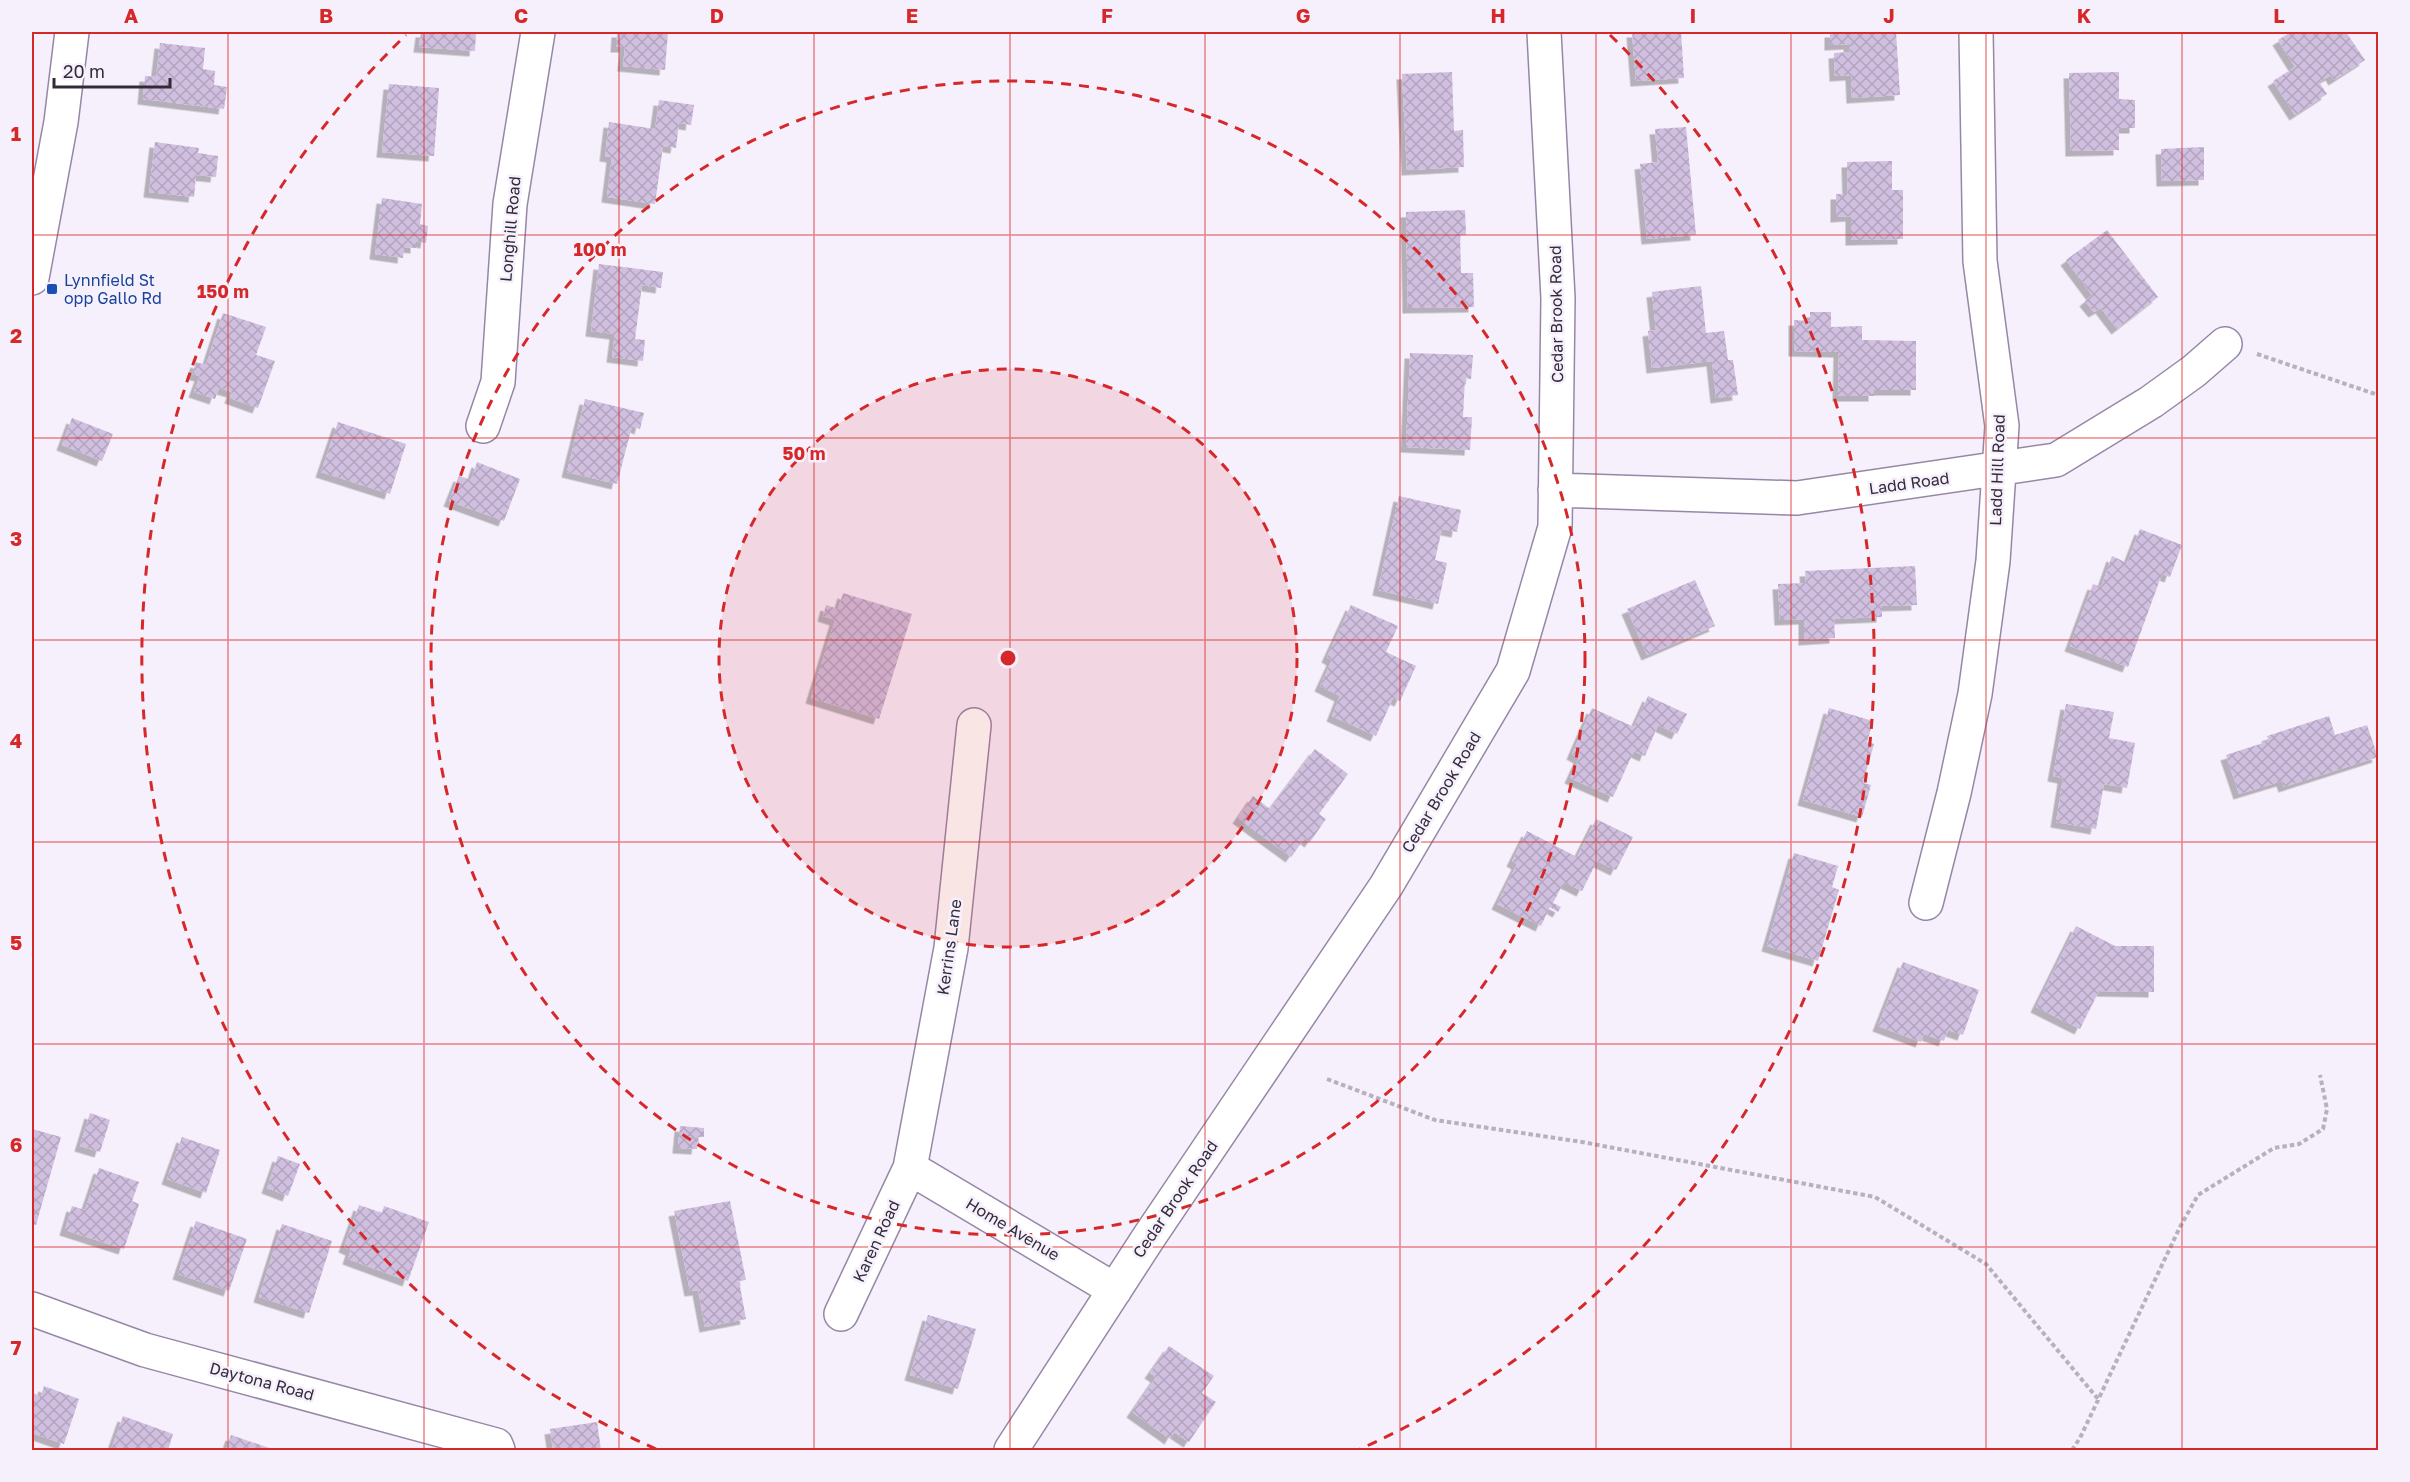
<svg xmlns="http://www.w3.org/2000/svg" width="2410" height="1482" font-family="'Golos Text',sans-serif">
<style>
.building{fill:url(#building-cross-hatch);filter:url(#shadow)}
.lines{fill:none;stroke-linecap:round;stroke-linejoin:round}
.minor-casing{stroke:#9787a6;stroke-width:36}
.major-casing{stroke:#9787a6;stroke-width:36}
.path{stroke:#b7b0bd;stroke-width:4;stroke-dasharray:4.5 3;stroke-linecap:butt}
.minor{stroke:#fff;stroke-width:33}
.major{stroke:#fff;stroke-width:33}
.grid{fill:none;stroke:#d62828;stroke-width:1.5;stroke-opacity:0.55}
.ring{fill:none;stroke:#d62828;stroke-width:3;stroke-dasharray:10 8}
.transit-dot{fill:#1a4fb4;stroke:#f6effc;stroke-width:2}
.labels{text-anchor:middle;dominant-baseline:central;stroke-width:5;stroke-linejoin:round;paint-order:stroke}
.street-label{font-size:16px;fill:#332c38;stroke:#f6effc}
.transit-label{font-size:16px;fill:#164399;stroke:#f6effc;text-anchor:start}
.centre{fill:#d62828;stroke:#f6effc;stroke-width:3}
.ring-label{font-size:18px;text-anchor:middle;font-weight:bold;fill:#d62828;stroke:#f6effc;stroke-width:5;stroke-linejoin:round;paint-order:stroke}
.neatline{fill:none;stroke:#d62828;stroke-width:2}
.grid-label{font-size:20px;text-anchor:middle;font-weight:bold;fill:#d62828}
</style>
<defs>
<pattern id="building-cross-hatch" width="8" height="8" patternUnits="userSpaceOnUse" patternTransform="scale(1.5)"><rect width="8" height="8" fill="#d0bfdf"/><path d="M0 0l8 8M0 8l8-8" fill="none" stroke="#b3a4c0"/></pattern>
<filter id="shadow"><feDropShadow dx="-5.5" dy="5.5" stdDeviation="0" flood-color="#0004"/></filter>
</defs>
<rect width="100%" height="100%" fill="#f6effc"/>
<path class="building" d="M 421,32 L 476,32 L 475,51 L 419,47 Z
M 617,32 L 668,32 L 665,70 L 623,66 L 625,47 L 616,47 Z
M 1632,32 L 1681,32 L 1684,78 L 1636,81 Z
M 1830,32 L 1896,32 L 1900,95 L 1852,98 L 1851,75 L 1835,76 L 1834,53 L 1850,52 L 1849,44 L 1830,45 Z
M 2291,32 L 2346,32 L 2365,60 L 2334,80 L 2331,75 L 2319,82 L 2327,94 L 2295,115 L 2273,81 L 2295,67 L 2278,40 Z
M 160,43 L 205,48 L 203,69 L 215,71 L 214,85 L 227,87 L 224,109 L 143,99 L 145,76 L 156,77 Z
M 1452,72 L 1454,131 L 1463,130 L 1464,167 L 1407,170 L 1402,74 Z
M 2119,72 L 2119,99 L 2135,100 L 2135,128 L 2119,128 L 2119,150 L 2071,151 L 2069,73 Z
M 389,84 L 439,88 L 434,156 L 382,152 Z
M 659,100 L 694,105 L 691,125 L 679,123 L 676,148 L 663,146 L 655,204 L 607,197 L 612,157 L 605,156 L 609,122 L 655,129 Z
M 1686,127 L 1696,235 L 1647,239 L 1640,164 L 1658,162 L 1655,129 Z
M 155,142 L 199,148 L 198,153 L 218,156 L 216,177 L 196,175 L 194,197 L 149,192 Z
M 2204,147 L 2204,180 L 2162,181 L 2161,149 Z
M 1892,161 L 1892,190 L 1903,190 L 1903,239 L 1851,240 L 1851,216 L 1836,217 L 1836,194 L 1848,194 L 1847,162 Z
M 382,198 L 422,204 L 420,224 L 428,226 L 426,243 L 416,241 L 416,248 L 404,247 L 403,258 L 375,254 Z
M 1465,210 L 1466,235 L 1460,235 L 1461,273 L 1473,273 L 1474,307 L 1408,308 L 1406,212 Z
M 2107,230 L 2158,297 L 2117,329 L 2101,308 L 2094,312 L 2085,301 L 2092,295 L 2066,260 Z
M 599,264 L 663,272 L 661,288 L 642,285 L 635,339 L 645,340 L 643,361 L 612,357 L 615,334 L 591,331 Z
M 1701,286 L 1706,333 L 1724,331 L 1728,360 L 1733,360 L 1738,395 L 1716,398 L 1712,361 L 1652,368 L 1648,331 L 1656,330 L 1652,292 Z
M 1810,312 L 1831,312 L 1831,327 L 1862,326 L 1862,340 L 1916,341 L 1916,390 L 1874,390 L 1874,396 L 1838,396 L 1839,352 L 1794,351 L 1794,320 L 1810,321 Z
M 223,313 L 266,327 L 256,355 L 275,361 L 258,408 L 230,398 L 232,392 L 219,388 L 215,399 L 194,392 L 200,376 L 192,374 L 196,362 L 206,365 Z
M 1410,353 L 1473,355 L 1471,379 L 1465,378 L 1463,417 L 1472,417 L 1470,450 L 1406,447 Z
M 585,399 L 644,413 L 640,429 L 632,426 L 617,484 L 567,472 Z
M 72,418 L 113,434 L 102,461 L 62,445 Z
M 338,422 L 406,444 L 390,494 L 321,472 Z
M 477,462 L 520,479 L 504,521 L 449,501 L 459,476 L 471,480 Z
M 1399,496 L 1461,510 L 1457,532 L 1442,529 L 1435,560 L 1447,563 L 1438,604 L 1378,590 Z
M 2140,529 L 2182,545 L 2170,577 L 2162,574 L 2128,667 L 2070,646 L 2093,584 L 2101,587 L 2112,556 L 2127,563 Z
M 1915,566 L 1917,605 L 1882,606 L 1882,617 L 1834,619 L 1835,638 L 1804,640 L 1804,619 L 1780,620 L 1778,584 L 1806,583 L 1805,571 Z
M 1695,580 L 1715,626 L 1647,655 L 1627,609 Z
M 843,593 L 912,614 L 879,719 L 811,698 L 835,620 L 823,616 L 826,605 L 838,609 Z
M 1351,605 L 1398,626 L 1386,652 L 1416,666 L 1400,701 L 1393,698 L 1376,736 L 1332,716 L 1340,696 L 1320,686 L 1332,660 L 1327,657 Z
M 1648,696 L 1687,714 L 1677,734 L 1658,725 L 1645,756 L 1634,751 L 1613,797 L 1570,778 L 1579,758 L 1572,754 L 1592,708 L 1634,727 Z
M 2066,704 L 2114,712 L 2109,738 L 2135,743 L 2127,788 L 2104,784 L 2096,829 L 2056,822 L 2063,778 L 2053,776 Z
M 1829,708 L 1873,721 L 1867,742 L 1874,744 L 1863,783 L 1871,785 L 1862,817 L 1803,800 Z
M 2329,716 L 2335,735 L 2367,725 L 2378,757 L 2284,787 L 2282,781 L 2239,794 L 2226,755 L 2269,741 L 2267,736 Z
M 1315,749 L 1348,774 L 1319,814 L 1326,819 L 1310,842 L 1305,838 L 1291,857 L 1238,818 L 1253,796 L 1270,809 Z
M 1596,819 L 1633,837 L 1616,870 L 1597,861 L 1582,891 L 1564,882 L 1553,903 L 1561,907 L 1558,912 L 1550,907 L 1541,926 L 1497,904 L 1517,864 L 1512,861 L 1527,831 L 1577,857 Z
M 1794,853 L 1838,866 L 1832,887 L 1839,890 L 1818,961 L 1767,946 Z
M 2076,926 L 2115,946 L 2154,946 L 2154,992 L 2099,991 L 2080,1029 L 2036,1007 Z
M 1903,962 L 1979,990 L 1963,1035 L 1948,1030 L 1944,1041 L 1924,1034 L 1921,1042 L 1878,1026 Z
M 90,1113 L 110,1120 L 100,1152 L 80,1146 Z
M 680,1126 L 704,1128 L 704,1137 L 698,1137 L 697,1149 L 678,1148 Z
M 32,1129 L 61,1137 L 36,1225 L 32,1224 Z
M 182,1137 L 220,1150 L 206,1193 L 167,1179 Z
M 278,1156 L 300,1164 L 288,1196 L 267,1188 Z
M 99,1168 L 139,1182 L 132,1201 L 139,1204 L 124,1249 L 65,1230 L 72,1206 L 85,1210 Z
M 730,1201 L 746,1280 L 739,1281 L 746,1319 L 705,1327 L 698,1290 L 690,1291 L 674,1211 Z
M 359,1205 L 382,1213 L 384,1206 L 429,1222 L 408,1281 L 348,1259 L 351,1250 L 344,1247 Z
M 196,1221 L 247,1239 L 229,1291 L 178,1274 Z
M 282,1224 L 332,1241 L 309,1313 L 259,1297 Z
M 928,1315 L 976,1329 L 958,1389 L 910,1375 Z
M 1169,1346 L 1214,1376 L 1202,1393 L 1216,1402 L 1189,1442 L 1174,1432 L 1170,1439 L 1132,1412 L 1156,1377 L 1150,1373 Z
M 44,1386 L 79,1399 L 64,1444 L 32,1433 L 32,1393 L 41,1396 Z
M 123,1416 L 173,1434 L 168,1450 L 111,1450 Z
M 597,1422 L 601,1450 L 553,1450 L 550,1429 Z
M 231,1435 L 275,1450 L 226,1450 Z"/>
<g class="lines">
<g class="minor-casing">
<path id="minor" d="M 483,426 L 498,382 L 510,204 L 538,32
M 1555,490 L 1797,498 L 2056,460 L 2151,402 L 2194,371 L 2225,344
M 1926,903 L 1954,793 L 1975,694 L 1993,561 L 2002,426 L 1980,261 L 1976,32
M 910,1168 L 1115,1290
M 32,1309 L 145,1350 L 496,1445 L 498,1450
M 841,1314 L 910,1168 L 951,948 L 974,725
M 1011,1450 L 1149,1237 L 1386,886 L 1513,671 L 1555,527 L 1558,298 L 1544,32"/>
</g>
<g class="major-casing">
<path id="major" d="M 32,278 L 61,122 L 72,32"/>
</g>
<path class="path" d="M 2257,354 L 2378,395
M 1327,1079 L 1435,1120 L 1582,1142 L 1875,1197 L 1986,1264 L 2098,1399
M 2072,1450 L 2080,1438 L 2180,1227 L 2198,1195 L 2274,1148 L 2299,1144 L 2323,1129 L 2327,1109 L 2320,1075"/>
<use href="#minor" class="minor"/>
<use href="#major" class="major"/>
</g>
<path class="grid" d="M 228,32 L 228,1450M 424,32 L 424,1450M 619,32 L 619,1450M 814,32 L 814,1450M 1010,32 L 1010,1450M 1205,32 L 1205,1450M 1400,32 L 1400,1450M 1596,32 L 1596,1450M 1791,32 L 1791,1450M 1986,32 L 1986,1450M 2182,32 L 2182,1450M 32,235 L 2378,235M 32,438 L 2378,438M 32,640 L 2378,640M 32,842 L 2378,842M 32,1044 L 2378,1044M 32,1247 L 2378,1247"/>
<circle cx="1008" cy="658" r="289" fill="#d62828" fill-opacity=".12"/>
<g class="ring">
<circle cx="1008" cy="658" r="289"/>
<circle cx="1008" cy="658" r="577"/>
<path d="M656 1449A866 866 0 0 1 406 35M1610 35A866 866 0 0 1 1360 1449"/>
</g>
<rect class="transit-dot" x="46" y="283" width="12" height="12" rx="3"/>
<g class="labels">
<g class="street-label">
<text transform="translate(510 229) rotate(-85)">Longhill Road</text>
<text transform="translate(1556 314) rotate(-91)">Cedar Brook Road</text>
<text transform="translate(1997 470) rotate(-88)">Ladd Hill Road</text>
<text transform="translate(1909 483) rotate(-8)">Ladd Road</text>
<text transform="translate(1441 792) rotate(-59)">Cedar Brook Road</text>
<text transform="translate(949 947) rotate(-82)">Kerrins Lane</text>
<text transform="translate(1175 1199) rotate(-56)">Cedar Brook Road</text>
<text transform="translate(1013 1229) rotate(31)">Home Avenue</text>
<text transform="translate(876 1241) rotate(-65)">Karen Road</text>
<text transform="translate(262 1381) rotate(15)">Daytona Road</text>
</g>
<g class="transit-label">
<text x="64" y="280">Lynnfield St<tspan x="64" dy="18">opp Gallo Rd</tspan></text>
</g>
</g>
<circle cx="1008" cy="658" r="9" class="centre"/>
<g class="ring-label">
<text x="600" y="256">100 m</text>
<text x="223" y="298">150 m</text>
<text x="804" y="460">50 m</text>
</g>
<rect width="2410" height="1482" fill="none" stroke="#f6effc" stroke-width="66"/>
<path d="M54 78v9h116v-9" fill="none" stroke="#332c38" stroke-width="3"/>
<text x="63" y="78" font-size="18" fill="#332c38" stroke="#f6effc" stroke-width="4.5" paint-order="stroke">20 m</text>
<rect x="33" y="33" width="2344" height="1416" class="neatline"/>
<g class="grid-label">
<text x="131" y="23">A</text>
<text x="326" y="23">B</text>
<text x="521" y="23">C</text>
<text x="717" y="23">D</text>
<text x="912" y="23">E</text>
<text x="1107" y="23">F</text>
<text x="1303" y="23">G</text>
<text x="1498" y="23">H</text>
<text x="1693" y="23">I</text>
<text x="1889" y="23">J</text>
<text x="2084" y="23">K</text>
<text x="2279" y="23">L</text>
<text x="16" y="141">1</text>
<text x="16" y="343">2</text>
<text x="16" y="546">3</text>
<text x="16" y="748">4</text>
<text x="16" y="950">5</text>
<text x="16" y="1152">6</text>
<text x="16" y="1355">7</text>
</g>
</svg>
